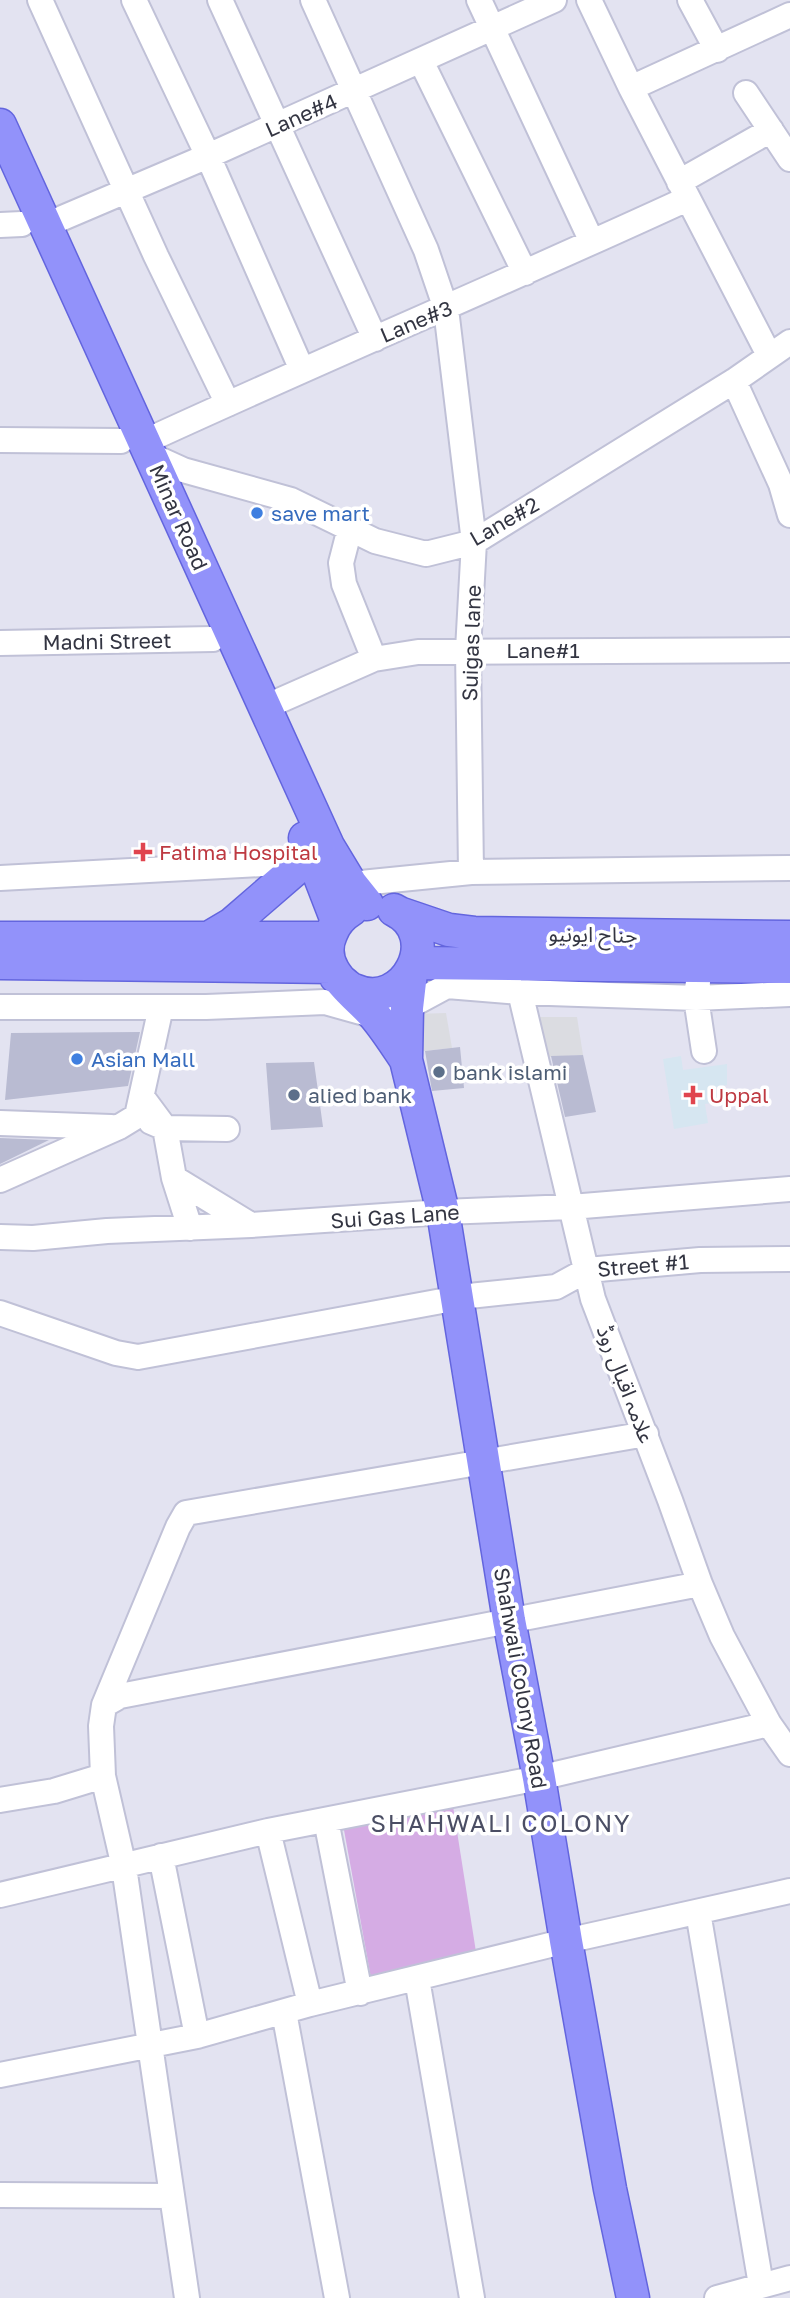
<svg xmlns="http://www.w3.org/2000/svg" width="790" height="2298" font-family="'Golos Text','Noto Sans Arabic',sans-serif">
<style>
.medical{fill:#d6e6f1}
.green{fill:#d5ace4}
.parking{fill:#dbdce1}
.building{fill:#b9bbd2}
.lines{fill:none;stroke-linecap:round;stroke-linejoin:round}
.minor-casing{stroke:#c0c1d7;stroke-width:28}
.major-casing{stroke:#6365de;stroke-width:35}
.minor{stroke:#fff;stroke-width:24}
.major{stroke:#9292fa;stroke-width:32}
.shop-dot{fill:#3f7fe0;stroke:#fff;stroke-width:2.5}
.health-dot{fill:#e0444e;stroke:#fff;stroke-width:2.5}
.service-dot{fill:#5c6f8a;stroke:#fff;stroke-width:2.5}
.labels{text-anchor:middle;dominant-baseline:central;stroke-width:7;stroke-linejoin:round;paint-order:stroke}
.street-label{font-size:21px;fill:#333542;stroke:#fff}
.shop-label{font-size:21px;fill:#366cbe;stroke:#fff;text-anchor:start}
.health-label{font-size:21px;fill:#be3a42;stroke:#fff;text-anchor:start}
.service-label{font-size:21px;fill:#4e5e75;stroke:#fff;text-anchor:start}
.quarter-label{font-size:24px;letter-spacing:2px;fill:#4b4e64;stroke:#fff}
</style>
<rect width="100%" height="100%" fill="#e3e3f1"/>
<path class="medical" d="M 681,1056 L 683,1070 L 727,1064 L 727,1085 L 716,1087 L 718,1102 L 705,1104 L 708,1123 L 674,1129 L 663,1059 Z"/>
<path class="green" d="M 453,1806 L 476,1952 L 371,1978 L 344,1830 Z"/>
<path class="parking" d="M 446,1013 L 452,1048 L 414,1052 L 414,1014 Z
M 517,1017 L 577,1017 L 583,1055 L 529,1058 Z"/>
<path class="building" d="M 140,1032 L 128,1086 L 5,1100 L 11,1033 Z
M 460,1047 L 464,1088 L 432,1091 L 425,1051 Z
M 583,1055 L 596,1112 L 565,1117 L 551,1056 Z
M 314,1062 L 323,1127 L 271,1130 L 266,1063 Z
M 0,1138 L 49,1140 L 0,1164 Z"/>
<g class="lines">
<g class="minor-casing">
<path id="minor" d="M 40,0 L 156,256 L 228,404
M 134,0 L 208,156 L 302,370
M 220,0 L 375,339
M 313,0 L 426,250 L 446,309 L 474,542 L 468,650 L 471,872
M 479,0 L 592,242
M 589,0 L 631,88 L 769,355
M 690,0 L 717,50
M 421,61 L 525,273
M 631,88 L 790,15
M 746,93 L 790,159
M 679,182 L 771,130
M 0,225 L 22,224
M 46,225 L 208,156 L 554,0
M 734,381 L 781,484 L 790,515
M 0,440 L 121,441
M 144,442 C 324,359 507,282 687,199
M 150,455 L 183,470 L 291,500 L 375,541 L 426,554 L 474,542 L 734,381 L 790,342
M 350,528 L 341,563 L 344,584 L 374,659
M 0,643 L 213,639
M 265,707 L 374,659 L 418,652 L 790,650
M 0,878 L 280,863 L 309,855
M 351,884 L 471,872 L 790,868
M 698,982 L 696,998 L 704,1051
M 520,992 L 593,1299 L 670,1500 L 700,1584 L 722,1636 L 769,1724 L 790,1754
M 0,1007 L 206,1007 L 325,1002 L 375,1016 L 393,1015 L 447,986 L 520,992 L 696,998 L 790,994
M 142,1097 L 165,1128 L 174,1178 L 190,1228
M 151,1122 L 165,1128 L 227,1129
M 0,1123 L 111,1127
M 174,1178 L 251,1225
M 0,1180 L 119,1127 L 137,1116 L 161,1007
M 0,1237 L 33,1238 L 107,1231 L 251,1225 L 443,1212 L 571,1207 L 790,1189
M 0,1313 L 116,1353 L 138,1357 L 469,1296 L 556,1287 L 587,1270 L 700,1260 L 790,1259
M 104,1705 L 120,1696 L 700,1584
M 103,1776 L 124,1867 L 187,2298
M 0,1800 L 54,1791 L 103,1776 L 101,1726 L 104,1705 L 178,1527 L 186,1513 L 646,1434
M 326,1820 L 360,1993
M 268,1831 L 310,2004
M 161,1856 L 197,2036
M 0,1895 L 268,1831 L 539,1778 L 769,1724
M 698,1912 L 761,2285
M 417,1979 L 472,2298
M 284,2012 L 337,2298
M 0,2075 L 197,2036 L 310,2004 L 566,1941 L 790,1891
M 0,2195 L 172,2196
M 717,2298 L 790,2278"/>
</g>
<g class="major-casing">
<path id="major" d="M 0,125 L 328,846 L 351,884 L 367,904
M 305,838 L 337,921
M 351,910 C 341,916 335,923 331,934 C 315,969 355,993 374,1015 C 386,1029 396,1045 406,1060
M 399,913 L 449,930 L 474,933 L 790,937
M 0,938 L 329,938
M 205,940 L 232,924 L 313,854
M 0,963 L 331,967
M 415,963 L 790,967
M 411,973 L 407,1008 L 406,1060 L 443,1212 L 509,1620 L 539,1778 L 566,1941 L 610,2189 L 633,2298
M 336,977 C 342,981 348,988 354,990 C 405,1013 445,935 394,910"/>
</g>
<use href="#minor" class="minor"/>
<use href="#major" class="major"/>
</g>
<g class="shop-dot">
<circle cx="257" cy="513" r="7"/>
<circle cx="77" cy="1059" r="7"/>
</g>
<g class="health-dot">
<path d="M139.5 841.5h7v7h7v7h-7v7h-7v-7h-7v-7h7z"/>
<path d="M689.5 1084.5h7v7h7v7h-7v7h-7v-7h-7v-7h7z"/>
</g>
<g class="service-dot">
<circle cx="439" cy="1072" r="7"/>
<circle cx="294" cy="1095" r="7"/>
</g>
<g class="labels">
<g class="street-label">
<text transform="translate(301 115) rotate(-24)">Lane#4</text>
<text transform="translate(416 321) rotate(-23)">Lane#3</text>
<text transform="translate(179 517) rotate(66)">Minar Road</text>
<text transform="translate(504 521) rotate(-30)">Lane#2</text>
<text transform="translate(107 641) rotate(-1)">Madni Street</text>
<text transform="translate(471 643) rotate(-88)">Suigas lane</text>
<text x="543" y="650">Lane#1</text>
<text transform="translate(593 934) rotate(1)">جناح ایونیو</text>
<text transform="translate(395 1216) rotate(-4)">Sui Gas Lane</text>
<text transform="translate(643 1265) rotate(-5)">Street #1</text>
<text transform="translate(626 1384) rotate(69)">علامہ اقبال روڈ</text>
<text transform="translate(521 1678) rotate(80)">Shahwali Colony Road</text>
</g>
<g class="shop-label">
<text x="271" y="513">save mart</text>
<text x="91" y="1059">Asian Mall</text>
</g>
<g class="health-label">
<text x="159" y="852">Fatima Hospital</text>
<text x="709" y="1095">Uppal</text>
</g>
<g class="service-label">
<text x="453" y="1072">bank islami</text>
<text x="308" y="1095">alied bank</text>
</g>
<g class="quarter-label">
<text x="501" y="1822">SHAHWALI COLONY</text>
</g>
</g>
</svg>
